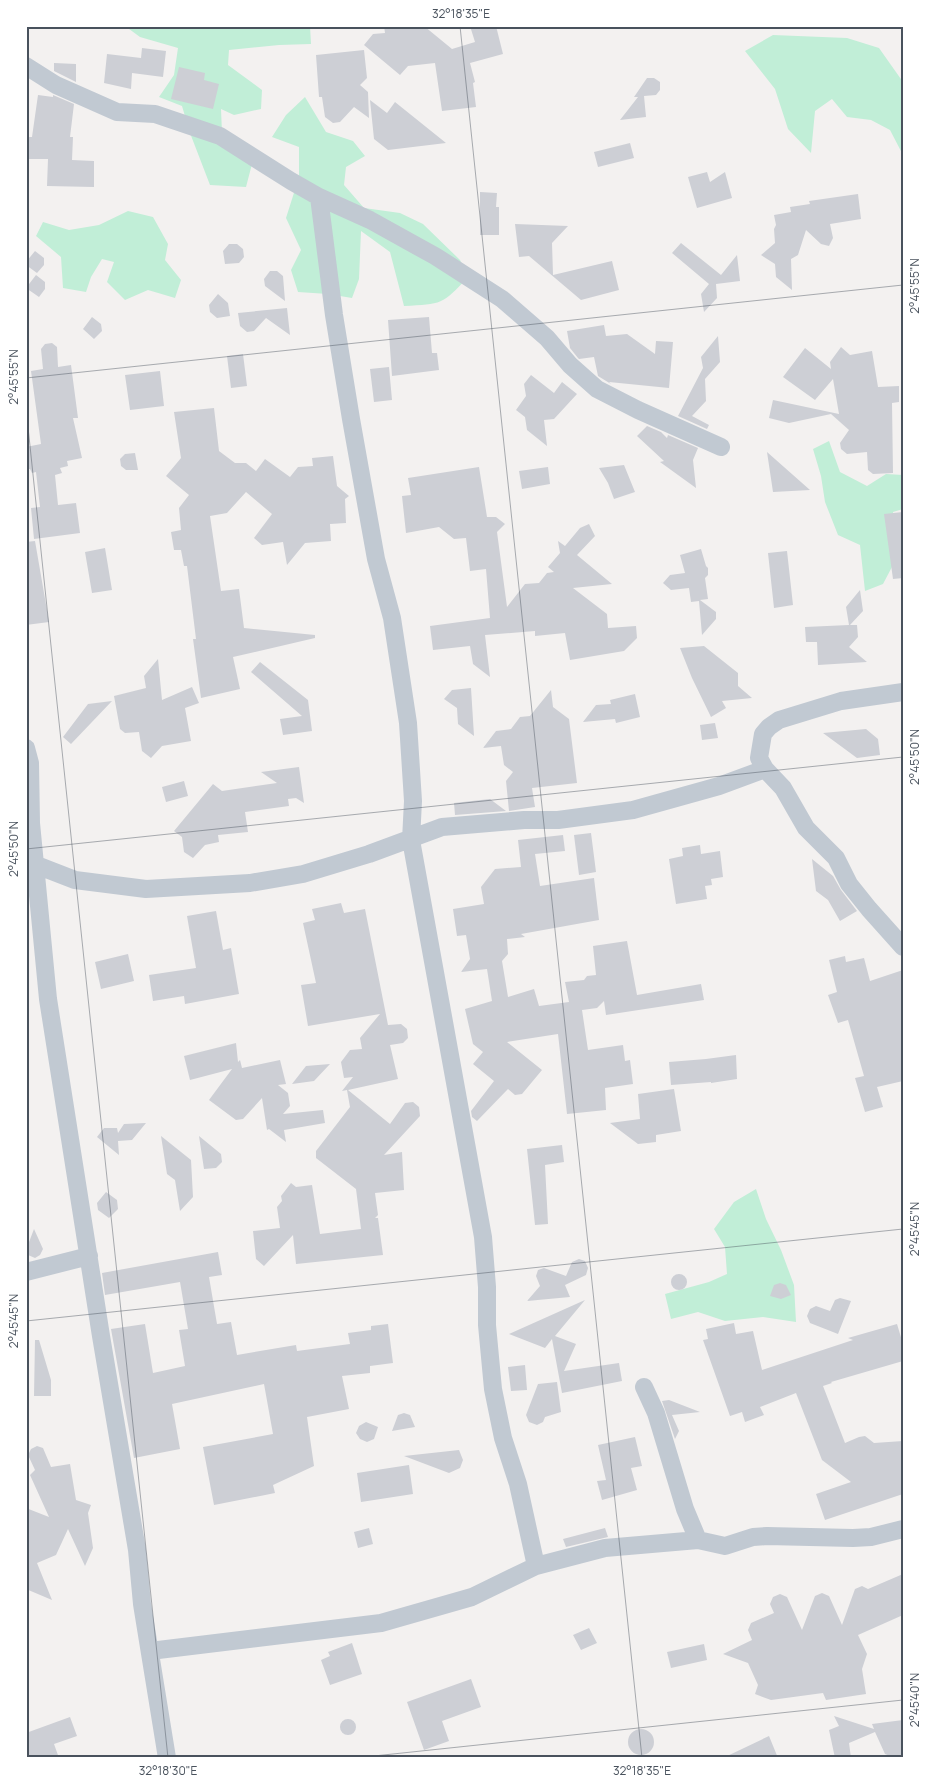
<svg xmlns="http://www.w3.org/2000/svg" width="929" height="1784" font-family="Manrope,sans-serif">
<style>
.green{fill:#c1eed7}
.building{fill:#cdcfd5}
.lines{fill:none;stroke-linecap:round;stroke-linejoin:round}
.street{stroke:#c1c9d2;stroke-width:18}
.ticks{fill:none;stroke:#49525d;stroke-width:1;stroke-opacity:0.45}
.neatline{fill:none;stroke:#49525d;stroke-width:2}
.ticks-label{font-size:12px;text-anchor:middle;fill:#49525d}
</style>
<rect width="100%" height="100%" fill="#f3f1f0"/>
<path class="green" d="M 125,26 L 310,26 L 311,44 L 279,45 L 229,50 L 228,65 L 262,90 L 261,109 L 234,115 L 221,109 L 222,133 L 252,164 L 246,187 L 210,185 L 190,133 L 182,106 L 159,97 L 174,75 L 178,48 L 140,37 Z
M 773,35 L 847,38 L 879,48 L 903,82 L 903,155 L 890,130 L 871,120 L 847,117 L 832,99 L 815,111 L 811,153 L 788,129 L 775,89 L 745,51 Z
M 305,97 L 326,132 L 353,141 L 365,156 L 346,167 L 344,185 L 364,208 L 400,213 L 423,224 L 460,260 L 468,277 C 442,305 442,304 404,306 L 390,252 L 361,231 L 359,279 L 352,298 L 328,294 L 298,292 L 291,270 L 301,250 L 286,218 L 299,177 L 299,147 L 272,137 L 286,115 Z
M 128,211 L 153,217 L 168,244 L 165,260 L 181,280 L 175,298 L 148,290 L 125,300 L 107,282 L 114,262 L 102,259 L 91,277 L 86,292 L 63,288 L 61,257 L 36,236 L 43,222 L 69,230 L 99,225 Z
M 829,441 L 840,472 L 867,486 L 886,474 L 903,475 L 903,509 L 893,512 L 896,532 L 903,532 L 903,581 L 893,565 L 883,584 L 865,591 L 860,545 L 838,535 L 825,502 L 821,476 L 813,449 Z
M 756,1189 L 766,1219 L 781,1250 L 794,1285 L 796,1322 L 763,1317 L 725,1321 L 698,1312 L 671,1319 L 665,1294 L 709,1282 L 727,1274 L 725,1247 L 714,1229 L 734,1202 Z"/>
<path class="building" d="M 384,26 L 424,26 L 452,49 L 475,42 L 470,26 L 496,26 L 503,54 L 470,63 L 475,82 L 473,83 L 476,107 L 442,111 L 435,63 L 408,66 L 400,75 L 364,45 L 373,34 L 385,33 Z
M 142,48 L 166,51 L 163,77 L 132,73 L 131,89 L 104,83 L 107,54 L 141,58 Z
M 364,50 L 367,78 L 360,85 L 368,92 L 369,118 L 354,107 L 340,122 L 333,123 L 325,117 L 322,97 L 319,97 L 316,55 Z
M 54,63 L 76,64 L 76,82 L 54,71 Z
M 179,67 L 205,73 L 204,80 L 219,84 L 213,109 L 171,99 Z
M 647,78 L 654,78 L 660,82 L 660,90 L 656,95 L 644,96 L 646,117 L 620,120 L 638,97 L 634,97 Z
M 38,95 L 53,97 L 53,95 L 74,104 L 70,137 L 73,137 L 72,160 L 94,161 L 94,187 L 47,186 L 48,159 L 26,159 L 26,137 L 32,137 Z
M 370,100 L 387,113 L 395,102 L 446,143 L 388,150 L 374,139 Z
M 630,143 L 634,158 L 598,167 L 594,152 Z
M 707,172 L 710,182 L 725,172 L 732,198 L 697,208 L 688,177 Z
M 480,192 L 497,193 L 496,207 L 499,207 L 499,235 L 480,235 Z
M 858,194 L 861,219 L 830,224 L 833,238 L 829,246 L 821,244 L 806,230 L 798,255 L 791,259 L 792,290 L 776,277 L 775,264 L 761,255 L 775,243 L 774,229 L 776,225 L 774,215 L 791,212 L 790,207 L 810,204 L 809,201 Z
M 515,224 L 568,226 L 552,243 L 553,275 L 612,261 L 619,290 L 581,300 L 529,256 L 519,257 Z
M 681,243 L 721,275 L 737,255 L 740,281 L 716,284 L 717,298 L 704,312 L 701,294 L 709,284 L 672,253 Z
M 229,244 L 237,244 L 243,249 L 244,257 L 239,263 L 225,264 L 223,251 Z
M 35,251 L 44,258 L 44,265 L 37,273 L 26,265 L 26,262 Z
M 270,271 L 277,271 L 283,276 L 285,301 L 265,286 L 264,279 Z
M 36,275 L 45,282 L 45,289 L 39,297 L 26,288 Z
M 218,294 L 228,303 L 230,316 L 217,318 L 210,312 L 209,305 Z
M 287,308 L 290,335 L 266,318 L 254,331 L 247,332 L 240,326 L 238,313 Z
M 92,317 L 101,324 L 102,331 L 94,339 L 83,329 Z
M 429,317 L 432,353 L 437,353 L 439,370 L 392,376 L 388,320 Z
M 604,325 L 606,336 L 627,334 L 655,354 L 656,341 L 673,342 L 669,388 L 609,382 L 611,384 L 598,376 L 594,357 L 579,359 L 578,358 L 570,348 L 567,331 Z
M 718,336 L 720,362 L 705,379 L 706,401 L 692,416 L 709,425 L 707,429 L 678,416 L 703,368 L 701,357 Z
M 52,343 L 57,347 L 58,367 L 71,365 L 78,418 L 73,418 L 82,458 L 67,461 L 68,466 L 60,468 L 62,473 L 55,475 L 58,505 L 76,503 L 80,533 L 34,539 L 31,508 L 40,507 L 36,472 L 32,473 L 30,469 L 26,469 L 26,447 L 41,444 L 31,371 L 43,369 L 41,349 L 45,344 Z
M 841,347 L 850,355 L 872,351 L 878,387 L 899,386 L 899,402 L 892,403 L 893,473 L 873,474 L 868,470 L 867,452 L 847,454 L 841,449 L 840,443 L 849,430 L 831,414 L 789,423 L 769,418 L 773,400 L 839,414 L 833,379 L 815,400 L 783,377 L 805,348 L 831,369 L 830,362 Z
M 243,354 L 247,386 L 231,388 L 227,356 Z
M 389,367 L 392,400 L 374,402 L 370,369 Z
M 160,371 L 164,406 L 130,410 L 125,375 Z
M 531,375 L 554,393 L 562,382 L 577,394 L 554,419 L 544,420 L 547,446 L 527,430 L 525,417 L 516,410 L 526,396 L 524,384 Z
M 214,408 L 219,451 L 235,463 L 246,463 L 256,471 L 265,459 L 290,477 L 298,467 L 313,466 L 312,458 L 333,456 L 337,486 L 349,496 L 345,499 L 346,523 L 330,524 L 331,541 L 305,543 L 287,565 L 283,542 L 262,545 L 254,538 L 272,514 L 246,492 L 227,513 L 210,516 L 221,591 L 239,589 L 244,628 L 315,635 L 315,638 L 233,657 L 240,689 L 201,698 L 193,639 L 196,639 L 187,566 L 184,566 L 181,550 L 174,550 L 171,532 L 181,530 L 179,508 L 189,495 L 166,476 L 181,458 L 174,412 Z
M 647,426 L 661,432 L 667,438 L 668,435 L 698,448 L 693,460 L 696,488 L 660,462 L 664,461 L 637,436 Z
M 767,452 L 810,490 L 773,492 Z
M 135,453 L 138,470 L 126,470 L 121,466 L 120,459 L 125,454 Z
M 624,465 L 635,492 L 614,499 L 608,483 L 599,468 Z
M 479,467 L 487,517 L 496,517 L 505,524 L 497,532 L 507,607 L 525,584 L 539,583 L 547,573 L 554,572 L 548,567 L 560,553 L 558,541 L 565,546 L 580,528 L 589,524 L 595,536 L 577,555 L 612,584 L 573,588 L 607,614 L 608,628 L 636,626 L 637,638 L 624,651 L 570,660 L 565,633 L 535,636 L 535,631 L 485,635 L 490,677 L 473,664 L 470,646 L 433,650 L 430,626 L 490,618 L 486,569 L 470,571 L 466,538 L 454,539 L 439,527 L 406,533 L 402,496 L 411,495 L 408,478 Z
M 548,467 L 550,484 L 522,489 L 519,471 Z
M 903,512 L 903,578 L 893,579 L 884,514 Z
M 35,541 L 49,622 L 26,625 L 26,542 Z
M 105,548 L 112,590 L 92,593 L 85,552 Z
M 701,549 L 706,566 L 708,568 L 708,575 L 705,578 L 708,599 L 700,600 L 716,612 L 716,619 L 702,635 L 699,601 L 691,602 L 689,588 L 671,590 L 663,583 L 670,575 L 685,573 L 680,555 Z
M 787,551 L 793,605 L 774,608 L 768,553 Z
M 860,590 L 863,611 L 850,625 L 857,625 L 858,637 L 849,647 L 867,662 L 818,665 L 817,642 L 806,642 L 805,627 L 849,625 L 846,607 Z
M 704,646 L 738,673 L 738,686 L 752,698 L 722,701 L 726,708 L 711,717 L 692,678 L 680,648 Z
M 158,659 L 162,700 L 192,687 L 199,703 L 185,708 L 191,741 L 162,746 L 151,758 L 142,751 L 139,732 L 125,733 L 120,729 L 114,696 L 146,688 L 144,676 Z
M 260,662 L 308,700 L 312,731 L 283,735 L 280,719 L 302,716 L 251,672 Z
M 471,688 L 474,736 L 458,724 L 457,708 L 444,699 L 452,690 Z
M 551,690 L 553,707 L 569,719 L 577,783 L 532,788 L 535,807 L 509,811 L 506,781 L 513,772 L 504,765 L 501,746 L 483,748 L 496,731 L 511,729 L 520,717 L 530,716 Z
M 635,694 L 640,717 L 616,723 L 615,719 L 583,722 L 596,705 L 611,704 L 610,700 Z
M 112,701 L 71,744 L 63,737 L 88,704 Z
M 715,723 L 718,738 L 702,740 L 700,725 Z
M 866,729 L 878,739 L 880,755 L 857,758 L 823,733 Z
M 299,767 L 304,803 L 296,798 L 288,799 L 289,806 L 245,812 L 248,832 L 218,835 L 219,842 L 205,845 L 193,858 L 184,852 L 182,837 L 174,831 L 213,784 L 222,791 L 277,783 L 261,772 Z
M 184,781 L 188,796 L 166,802 L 162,787 Z
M 490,799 L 506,811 L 455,815 L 454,803 Z
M 591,833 L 596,872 L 579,875 L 574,835 Z
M 563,835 L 565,851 L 535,854 L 540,886 L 594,878 L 599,920 L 521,934 L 525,937 L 507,939 L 508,954 L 502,961 L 508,997 L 534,989 L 539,1006 L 569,1002 L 565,982 L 584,980 L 587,976 L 596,975 L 593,946 L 627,941 L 637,995 L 701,984 L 704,1000 L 606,1015 L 604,1001 L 597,1008 L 582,1010 L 588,1050 L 623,1045 L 625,1061 L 630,1060 L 633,1084 L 605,1088 L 606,1110 L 567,1114 L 558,1034 L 507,1042 L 542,1070 L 522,1094 L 515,1095 L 508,1089 L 477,1121 L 472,1117 L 471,1111 L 494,1081 L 473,1064 L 483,1052 L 473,1044 L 465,1009 L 492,1001 L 487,969 L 461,972 L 470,959 L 466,935 L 457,936 L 453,909 L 484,904 L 481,887 L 495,869 L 521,867 L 518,840 Z
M 700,845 L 701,854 L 720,851 L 723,877 L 711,879 L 712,885 L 705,886 L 707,899 L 676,904 L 669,859 L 683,856 L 682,848 Z
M 812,859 L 833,876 L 841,890 L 857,911 L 840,921 L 828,900 L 816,891 Z
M 341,903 L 344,913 L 365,909 L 388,1025 L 401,1024 L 407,1029 L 408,1038 L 403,1043 L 390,1045 L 398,1079 L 348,1090 L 390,1124 L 405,1103 L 413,1102 L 419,1107 L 420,1116 L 384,1155 L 402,1152 L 404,1190 L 375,1193 L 378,1215 L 375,1218 L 378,1218 L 383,1255 L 296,1264 L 293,1235 L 264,1266 L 256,1259 L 253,1231 L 280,1228 L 277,1207 L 282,1201 L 281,1196 L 291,1183 L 296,1187 L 312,1185 L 320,1234 L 361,1229 L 356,1189 L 316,1158 L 316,1151 L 350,1107 L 347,1090 L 342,1091 L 353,1077 L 344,1078 L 341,1062 L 350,1050 L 362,1049 L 360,1038 L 380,1014 L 308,1026 L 301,985 L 316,983 L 303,923 L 315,920 L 312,909 Z
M 216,911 L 223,950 L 231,948 L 239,994 L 185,1004 L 184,996 L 153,1001 L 149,975 L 196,968 L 187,916 Z
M 128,954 L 134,981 L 101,989 L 95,962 Z
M 845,956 L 846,962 L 864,958 L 870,981 L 903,970 L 903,1081 L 877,1087 L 883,1107 L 865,1112 L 855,1078 L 864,1076 L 848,1020 L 838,1023 L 828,995 L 837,992 L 829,960 Z
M 236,1043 L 238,1062 L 240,1060 L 242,1068 L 280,1060 L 286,1084 L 278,1085 L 288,1093 L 290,1106 L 283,1114 L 323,1110 L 325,1123 L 284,1130 L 286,1142 L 269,1129 L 267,1130 L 262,1098 L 243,1119 L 236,1120 L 209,1100 L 232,1069 L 190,1080 L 184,1056 Z
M 736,1055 L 737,1079 L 711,1083 L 711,1082 L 671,1085 L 669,1062 L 706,1059 Z
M 330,1064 L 314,1081 L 292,1084 L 306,1066 Z
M 674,1089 L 681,1131 L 656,1135 L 656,1142 L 638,1144 L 610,1123 L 640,1119 L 638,1094 Z
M 146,1123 L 132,1140 L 118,1141 L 119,1155 L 97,1137 L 104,1128 L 117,1128 L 118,1133 L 124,1124 Z
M 161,1136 L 191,1160 L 193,1197 L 180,1211 L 175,1180 L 167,1174 Z
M 199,1136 L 221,1154 L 222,1162 L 216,1168 L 204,1169 Z
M 562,1145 L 564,1162 L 545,1165 L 548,1224 L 535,1225 L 527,1149 Z
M 106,1192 L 117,1200 L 118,1209 L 109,1218 L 98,1210 L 97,1203 Z
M 34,1229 L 43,1249 L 40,1255 L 35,1258 L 28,1255 L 26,1250 Z
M 218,1252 L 222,1275 L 209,1277 L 217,1324 L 231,1322 L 237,1355 L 296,1345 L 297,1351 L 350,1344 L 348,1333 L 371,1330 L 371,1326 L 388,1324 L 393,1363 L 370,1366 L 370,1373 L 342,1376 L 349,1409 L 307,1417 L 314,1466 L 273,1485 L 275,1493 L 214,1505 L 203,1447 L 273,1434 L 264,1384 L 172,1404 L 180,1449 L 134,1458 L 111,1329 L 145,1324 L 153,1373 L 185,1366 L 179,1330 L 188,1329 L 180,1282 L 105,1295 L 102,1273 Z
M 579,1259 L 585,1261 L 588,1268 L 586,1275 L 565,1285 L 570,1297 L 527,1301 L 540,1286 L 536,1276 L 538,1270 L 544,1268 L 566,1276 L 572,1262 Z
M671 1282a8 8 0 1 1 16 0a8 8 0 1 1-16 0Z
M 780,1283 L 786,1285 L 791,1295 L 781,1299 L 770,1296 L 774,1285 Z
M 840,1298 L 851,1301 L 838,1334 L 810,1323 L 807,1316 L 810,1309 L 816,1306 L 830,1311 L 835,1300 Z
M 585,1300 L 555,1336 L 576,1344 L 564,1371 L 619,1363 L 622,1381 L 562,1393 L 552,1339 L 545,1348 L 509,1334 Z
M 734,1323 L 736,1334 L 753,1331 L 762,1370 L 853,1340 L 848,1338 L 897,1324 L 903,1344 L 903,1361 L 831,1382 L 832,1383 L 823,1386 L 845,1443 L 859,1437 L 865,1436 L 874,1443 L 903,1441 L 903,1494 L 825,1520 L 816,1494 L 851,1482 L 822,1460 L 796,1393 L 760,1407 L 764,1415 L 745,1422 L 742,1412 L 730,1416 L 703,1340 L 708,1339 L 706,1329 Z
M 35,1340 L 39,1340 L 51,1380 L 51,1396 L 34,1396 Z
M 525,1365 L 527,1390 L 511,1391 L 508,1367 Z
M 557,1382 L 561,1412 L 545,1417 L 543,1422 L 537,1425 L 529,1422 L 526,1415 L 538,1384 Z
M 669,1400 L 700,1412 L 672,1415 L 679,1431 L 675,1439 L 662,1401 Z
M 404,1413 L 410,1415 L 415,1427 L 392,1431 L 398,1415 Z
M 366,1422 L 378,1427 L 374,1439 L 367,1442 L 360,1439 L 356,1433 L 359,1426 Z
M 635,1437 L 642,1466 L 631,1468 L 637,1490 L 602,1500 L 597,1481 L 606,1480 L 598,1445 Z
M 37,1446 L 43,1448 L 51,1467 L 70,1464 L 76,1500 L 91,1505 L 88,1513 L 93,1548 L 85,1566 L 68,1529 L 56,1555 L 37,1563 L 52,1600 L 26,1589 L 26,1508 L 49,1517 L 30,1475 L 35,1470 L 28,1455 L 31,1449 Z
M 459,1450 L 463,1460 L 460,1468 L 449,1473 L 404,1456 Z
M 409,1465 L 413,1494 L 361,1502 L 357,1473 Z
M 369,1528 L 373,1544 L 358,1548 L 354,1532 Z
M 605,1528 L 608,1537 L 566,1547 L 563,1539 Z
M 903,1574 L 903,1615 L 858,1635 L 867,1654 L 862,1669 L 866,1694 L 826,1700 L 823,1693 L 771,1700 L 755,1694 L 758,1685 L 748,1663 L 723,1654 L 752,1640 L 748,1630 L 751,1623 L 774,1613 L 770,1604 L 773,1597 L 780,1594 L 787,1597 L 802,1630 L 815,1596 L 822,1593 L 829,1596 L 842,1625 L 855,1589 L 862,1586 L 868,1589 Z
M 589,1628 L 597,1643 L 581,1650 L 573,1635 Z
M 352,1643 L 362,1674 L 330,1685 L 321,1660 L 330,1656 L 328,1652 Z
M 704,1644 L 707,1660 L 671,1668 L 667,1652 Z
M 471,1679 L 481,1707 L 442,1721 L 449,1741 L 424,1750 L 407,1702 Z
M 834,1716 L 874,1729 L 872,1724 L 903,1720 L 903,1758 L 895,1758 L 885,1754 L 875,1732 L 849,1743 L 851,1758 L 835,1758 L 829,1730 L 839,1726 Z
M 70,1717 L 77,1736 L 54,1744 L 59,1758 L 29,1758 L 26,1751 L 26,1733 Z
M340 1727a8 8 0 1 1 16 0a8 8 0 1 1-16 0Z
M628 1742a13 13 0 1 1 26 0a13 13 0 1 1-26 0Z
M 769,1736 L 778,1758 L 723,1758 Z"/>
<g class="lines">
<path class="street" d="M 26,66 L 56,85 L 117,112 L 155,114 L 220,136 L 291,181 L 319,197 L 370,220 L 435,256 L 502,299 L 547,338 L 570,365 L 597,389 L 638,410 L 721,447
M 319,197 L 334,315 L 351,419 L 376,559 L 392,618 L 408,723 L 413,801 L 411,840 L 483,1237 L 487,1287 L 487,1325 L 493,1389 L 503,1438 L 518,1484 L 536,1566
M 903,692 L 841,701 L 779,720 L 769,727 L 763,734 L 759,758 L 765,769 L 783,788 L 806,828 L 836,858 L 849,884 L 869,909 L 903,947
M 26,748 L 30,763 L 31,823 L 48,999 L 101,1336 L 137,1550 L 142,1604 L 167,1758
M 26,861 L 75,880 L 146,889 L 250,883 L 303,874 L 369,854 L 442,827 L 524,820 L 558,820 L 633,810 L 719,786 L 765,769
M 26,1272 L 89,1256
M 644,1387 L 656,1413 L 685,1509 L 698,1540
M 150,1651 L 381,1623 L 472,1597 L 536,1566 L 605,1548 L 698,1540 L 725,1546 L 753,1537 L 767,1536 L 853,1538 L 871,1537 L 903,1529"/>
</g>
<path class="ticks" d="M 460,26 L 642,1758M 26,378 L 903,285M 26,408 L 168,1758M 26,849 L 903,757M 26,1321 L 903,1229M 355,1758 L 903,1700"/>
<rect width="929" height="1784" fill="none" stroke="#ffffff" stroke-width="55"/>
<rect x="28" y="28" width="874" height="1728" class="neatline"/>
<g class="ticks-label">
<text x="461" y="18">32°18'35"E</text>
<text transform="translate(915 286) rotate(-90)" y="4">2°45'55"N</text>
<text transform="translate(14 377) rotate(-90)" y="4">2°45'55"N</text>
<text transform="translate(915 757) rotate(-90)" y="4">2°45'50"N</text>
<text transform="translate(14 849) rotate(-90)" y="4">2°45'50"N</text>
<text transform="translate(915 1229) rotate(-90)" y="4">2°45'45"N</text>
<text transform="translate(14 1321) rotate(-90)" y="4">2°45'45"N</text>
<text transform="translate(915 1700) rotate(-90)" y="4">2°45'40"N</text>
<text x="168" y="1775">32°18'30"E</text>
<text x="642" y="1775">32°18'35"E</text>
</g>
</svg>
